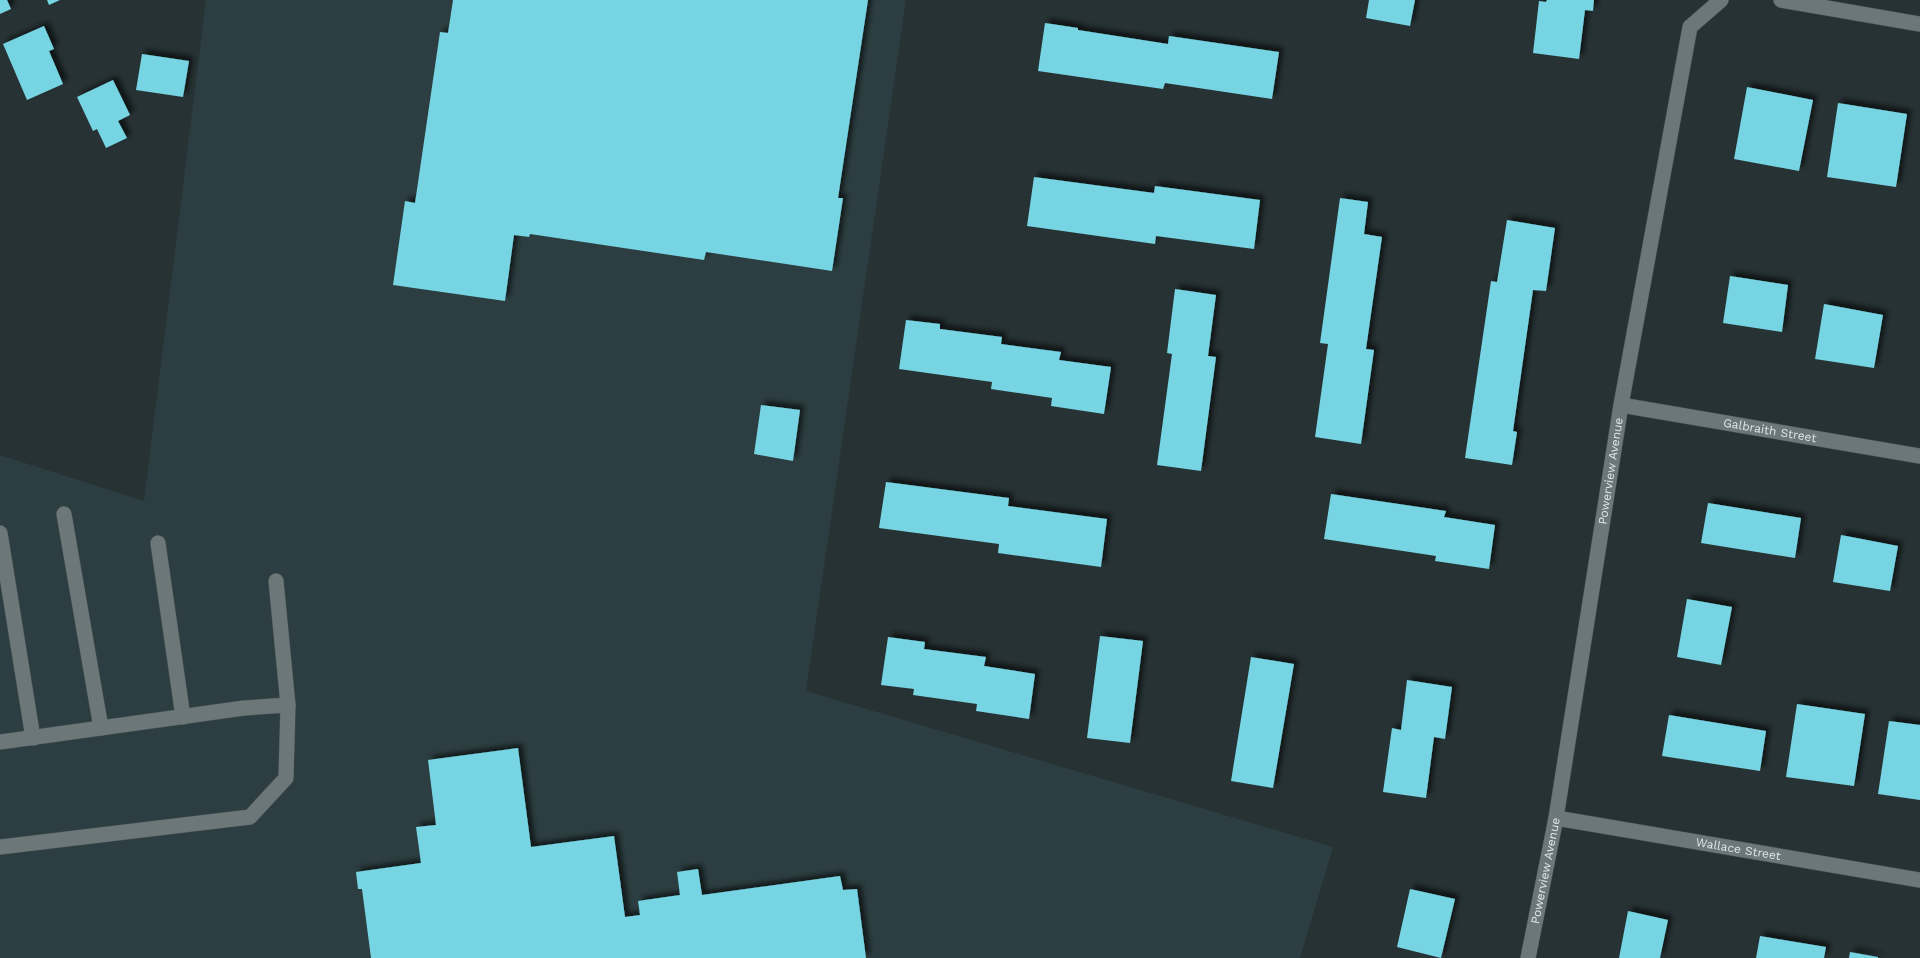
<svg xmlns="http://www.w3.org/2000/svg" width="1920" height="958" font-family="'Work Sans',sans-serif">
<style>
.built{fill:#2c3e41}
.building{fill:#77d4e2;filter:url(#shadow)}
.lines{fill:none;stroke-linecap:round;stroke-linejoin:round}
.minor-casing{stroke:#464f50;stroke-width:16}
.minor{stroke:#6b7779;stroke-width:15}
.labels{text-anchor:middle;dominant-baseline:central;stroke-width:5;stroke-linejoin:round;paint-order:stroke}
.street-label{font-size:12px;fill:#dfe6e7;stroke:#14191a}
</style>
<defs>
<filter id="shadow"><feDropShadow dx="4.5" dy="-4.5" stdDeviation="2.5" flood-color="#0009"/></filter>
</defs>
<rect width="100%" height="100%" fill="#273234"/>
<path class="built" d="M 206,0 L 906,0 L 806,691 L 1333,847 L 1300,958 L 0,958 L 0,455 L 144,501 Z"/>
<path class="building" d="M 0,0 L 7,0 L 11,9 L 0,14 Z
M 47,0 L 60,0 L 49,5 Z
M 453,0 L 868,0 L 838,198 L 843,198 L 832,271 L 706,252 L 704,260 L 530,234 L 529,237 L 514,235 L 505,301 L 393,285 L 405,201 L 415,203 L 440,32 L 448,33 Z
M 1369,0 L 1415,0 L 1410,26 L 1366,18 Z
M 1547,0 L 1594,0 L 1593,11 L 1585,10 L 1579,59 L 1533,53 L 1539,1 L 1546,2 Z
M 1045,23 L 1078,28 L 1078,30 L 1168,44 L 1169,36 L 1279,52 L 1272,99 L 1165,83 L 1163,89 L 1038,71 Z
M 44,26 L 54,49 L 49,51 L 63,84 L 27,100 L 3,44 Z
M 142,54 L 189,61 L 183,97 L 136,90 Z
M 113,80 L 130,115 L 118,121 L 127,138 L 106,148 L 97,129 L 93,131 L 77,97 Z
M 1747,87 L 1813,100 L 1799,171 L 1734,159 Z
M 1838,103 L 1907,114 L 1896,187 L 1827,177 Z
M 1034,177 L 1154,193 L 1155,186 L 1260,200 L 1254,249 L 1156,236 L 1155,244 L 1027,226 Z
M 1340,198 L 1368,202 L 1364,234 L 1382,237 L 1366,349 L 1374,350 L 1361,444 L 1315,437 L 1328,344 L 1320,343 Z
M 1507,220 L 1555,228 L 1546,291 L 1533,290 L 1513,431 L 1517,432 L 1512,465 L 1465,458 L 1491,281 L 1497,282 Z
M 1730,276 L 1788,285 L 1782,332 L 1723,323 Z
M 1175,289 L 1216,295 L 1208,356 L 1216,357 L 1201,471 L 1157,465 L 1172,354 L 1167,353 Z
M 1824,304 L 1883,315 L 1874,368 L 1815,359 Z
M 906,320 L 940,324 L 940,329 L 1002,337 L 1001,344 L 1061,352 L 1059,360 L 1111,367 L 1104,414 L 1051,406 L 1052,398 L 991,389 L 992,382 L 899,369 Z
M 761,405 L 800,410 L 793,461 L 754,454 Z
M 886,482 L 1009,498 L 1008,506 L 1107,519 L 1101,567 L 998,553 L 999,544 L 879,528 Z
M 1331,494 L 1446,511 L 1444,517 L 1495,525 L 1489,569 L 1435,561 L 1436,556 L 1324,539 Z
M 1708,503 L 1801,518 L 1795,558 L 1701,543 Z
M 1841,535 L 1898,546 L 1890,591 L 1833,582 Z
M 1687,599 L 1732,607 L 1721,665 L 1677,657 Z
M 1100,636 L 1143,641 L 1130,743 L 1087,738 Z
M 888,637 L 925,642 L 924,649 L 986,657 L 984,666 L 1035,674 L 1029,719 L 976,711 L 977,704 L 913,695 L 914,689 L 881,685 Z
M 1251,657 L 1294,664 L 1273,788 L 1231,781 Z
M 1407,680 L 1452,687 L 1445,739 L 1434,737 L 1426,798 L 1383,792 L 1392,728 L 1401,730 Z
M 1797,704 L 1865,714 L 1854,786 L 1786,777 Z
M 1669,715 L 1766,731 L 1760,771 L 1662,756 Z
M 1889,721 L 1920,725 L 1920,800 L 1878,794 Z
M 518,748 L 531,847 L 614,836 L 625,917 L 640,915 L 638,901 L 680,895 L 677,872 L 698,869 L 702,895 L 840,876 L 843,890 L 857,889 L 866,958 L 371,958 L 362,889 L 358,889 L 356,872 L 421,863 L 416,827 L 436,825 L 428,760 Z
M 1410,889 L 1455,899 L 1441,958 L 1397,947 Z
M 1628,911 L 1668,920 L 1660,958 L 1619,958 Z
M 1760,936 L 1826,947 L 1824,958 L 1756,958 Z
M 1850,952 L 1878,957 L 1878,958 L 1849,958 Z"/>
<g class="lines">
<g class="minor-casing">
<g id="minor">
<path d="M 1781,0 L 1920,24"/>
<path id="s1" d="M 1621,405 L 1920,456"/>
<path d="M 64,514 L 101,728"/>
<path d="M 0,533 L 33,738"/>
<path d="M 158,543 L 183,717"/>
<path d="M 0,742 L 244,708 L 288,705"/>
<path id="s2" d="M 1556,818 L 1920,880"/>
<path d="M 0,847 L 250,817 L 286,778 L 288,705 L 276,581"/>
<path id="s3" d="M 1528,958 L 1556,818 L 1621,405 L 1690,27 L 1721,0"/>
</g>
</g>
<use href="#minor" class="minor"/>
</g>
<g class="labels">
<g class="street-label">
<text stroke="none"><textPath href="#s1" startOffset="151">Galbraith Street</textPath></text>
<text stroke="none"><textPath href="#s3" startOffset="494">Powerview Avenue</textPath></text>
<text stroke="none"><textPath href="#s2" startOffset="185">Wallace Street</textPath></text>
<text stroke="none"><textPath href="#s3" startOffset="89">Powerview Avenue</textPath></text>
</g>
</g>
</svg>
